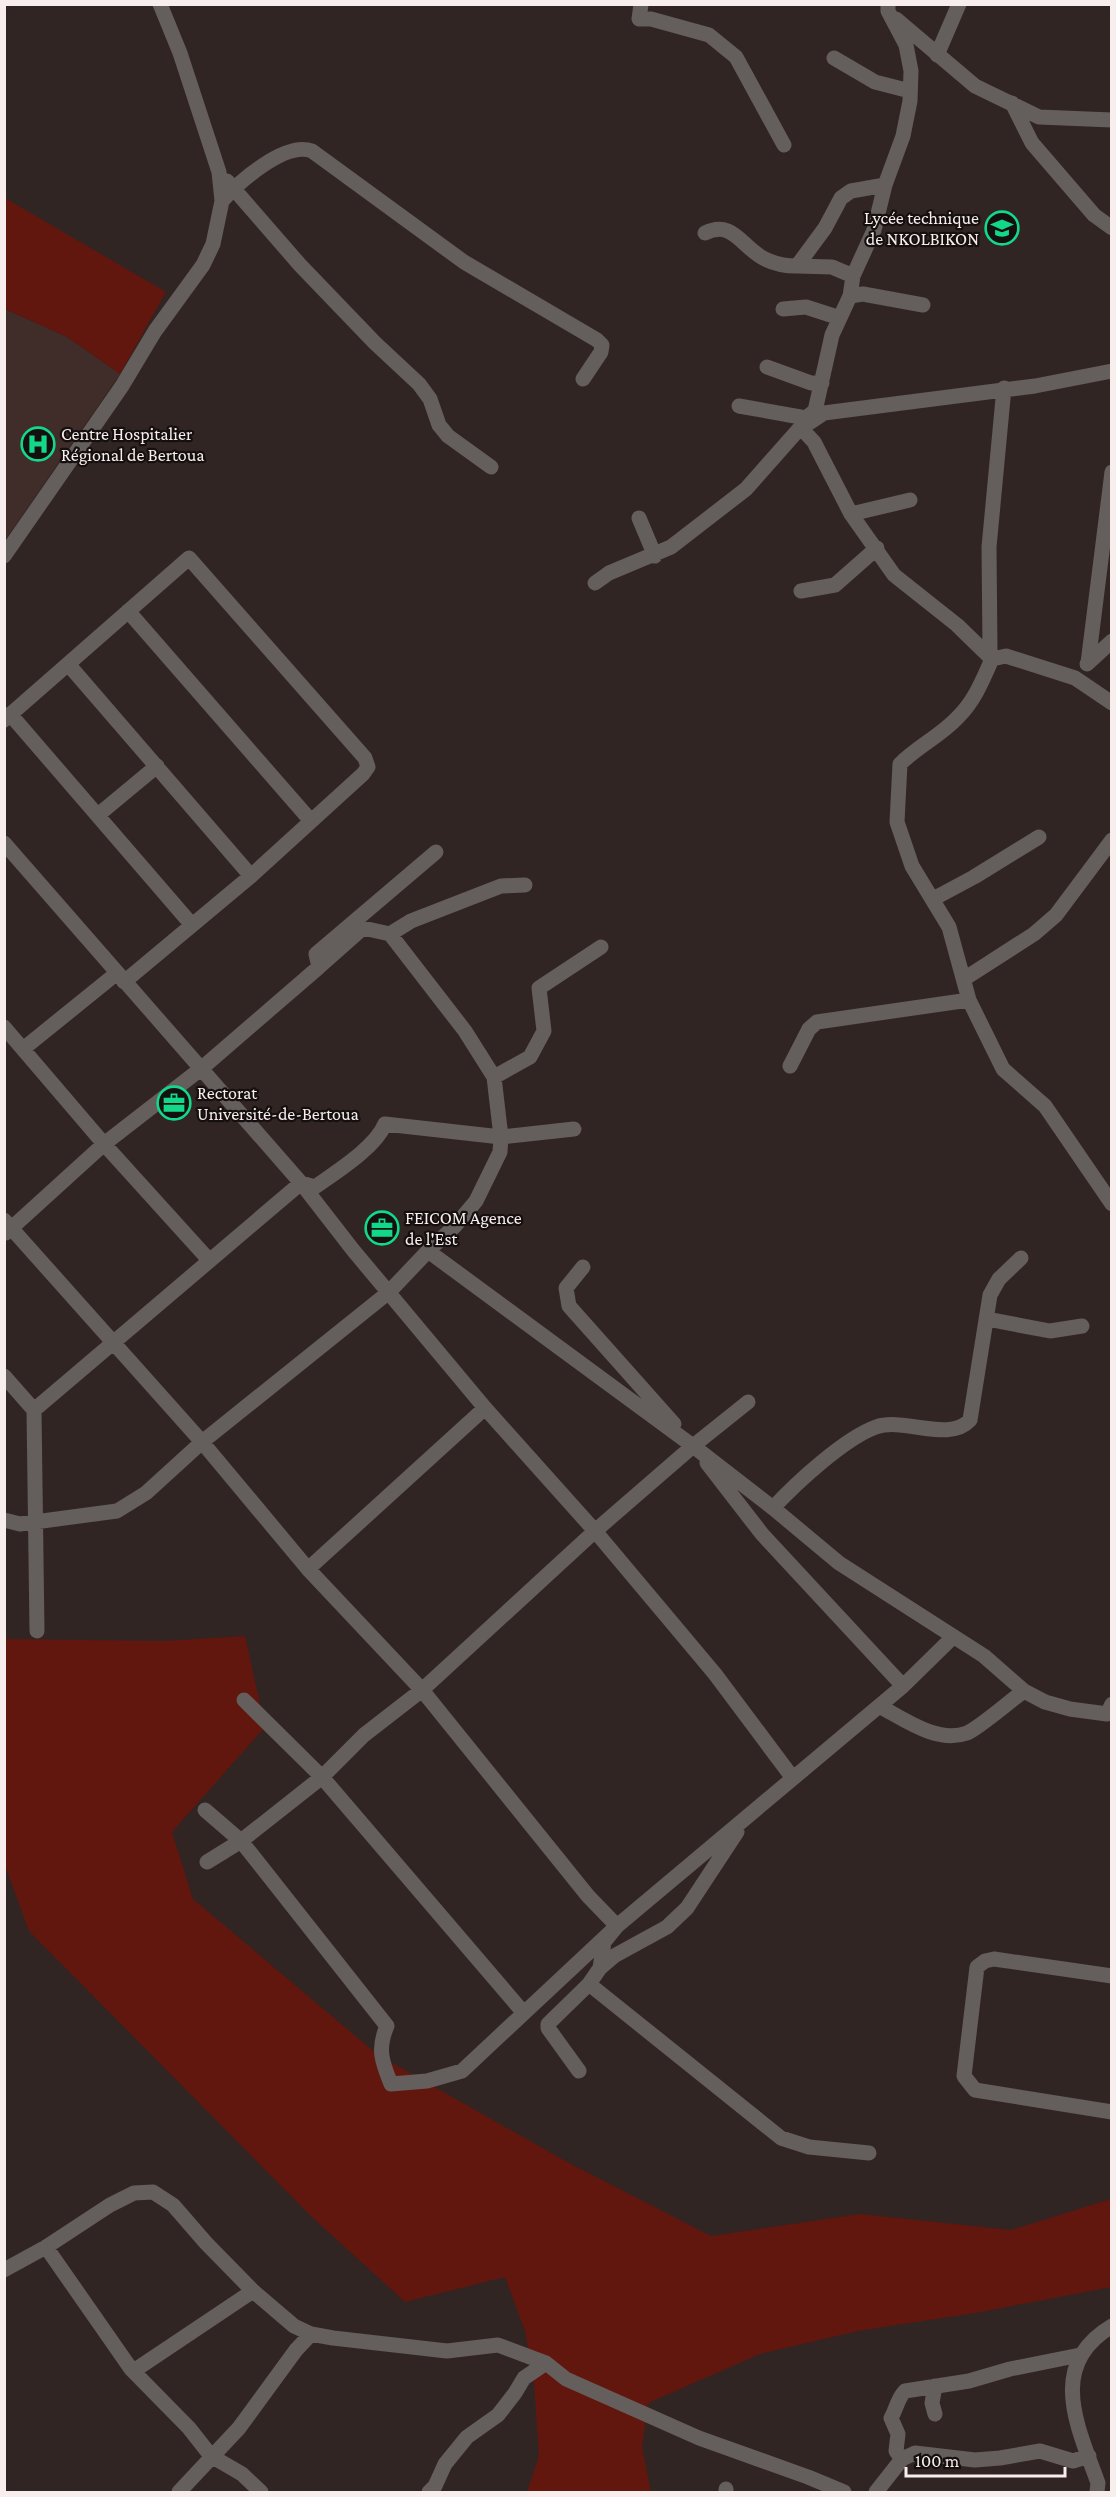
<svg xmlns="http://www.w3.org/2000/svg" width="1116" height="2497" font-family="'Crimson Pro',serif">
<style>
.built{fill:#402d2a}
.green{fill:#61160e}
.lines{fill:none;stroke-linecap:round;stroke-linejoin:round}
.minor{stroke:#645e5c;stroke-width:15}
.labels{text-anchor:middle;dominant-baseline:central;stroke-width:4.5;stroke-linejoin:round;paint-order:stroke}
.poi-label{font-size:18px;fill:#f7eeed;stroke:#15100f;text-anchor:start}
</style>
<rect width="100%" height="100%" fill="#312523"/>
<path class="built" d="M 5,309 L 67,337 L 120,374 L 5,540 Z"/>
<path class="green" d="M 5,198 L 166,292 L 120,374 L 67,337 L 5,309 Z
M 245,1636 L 265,1727 L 172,1832 L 193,1899 L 378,2055 L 569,2163 L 711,2236 L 860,2214 L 1011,2230 L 1111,2199 L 1111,2287 L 975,2313 L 858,2331 L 760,2354 L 648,2403 L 642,2447 L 651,2492 L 527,2492 L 539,2456 L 534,2383 L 525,2331 L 505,2277 L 405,2302 L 311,2216 L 29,1931 L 5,1865 L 5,1639 L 165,1641 Z"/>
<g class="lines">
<path class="minor" d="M 641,4 L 639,19 L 651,19 L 709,35 L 736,57 L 784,145
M 896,19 L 975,86 L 1039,117 L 1112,120
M 937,55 L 959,4
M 834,58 L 875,82 L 910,91
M 1012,103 L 1032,143 L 1094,215 L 1112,228
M 227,181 L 300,265 L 375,343 L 419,384 L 430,399 L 439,425 L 448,436 L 491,467
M 222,201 C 239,182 285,141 312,151 L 464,262 L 597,340 L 602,345 L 601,352 L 583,379
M 705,233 C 733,219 742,248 765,259 C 775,264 786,266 797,266 L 825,228 L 841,198 L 851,191 L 885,185
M 797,266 L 832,267 L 853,276
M 850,296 L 863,294 L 923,305
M 783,309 L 806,307 L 840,318
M 767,367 L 811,383 L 822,383
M 1004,388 L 989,547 L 990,651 L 992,659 C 983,679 975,700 959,716 C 942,735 918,746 900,764 L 897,822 L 912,866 L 949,927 L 969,1000 L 1003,1069 L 1045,1106 L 1112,1204
M 739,406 L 806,418 L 812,413
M 809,423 L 824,413 L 1035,386 L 1112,371
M 801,428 L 814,442 L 851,514 L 894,575 L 957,625 L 992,659
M 851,514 L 910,500
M 639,518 L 655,556
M 4,556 L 122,386 L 155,331 L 203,265 L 213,244 L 222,201 L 219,172 L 180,53 L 160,4
M 595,583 L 609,573 L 671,547 L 746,489 L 815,411 L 832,335 L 850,296 L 853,276 L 874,230 L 885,185 L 903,136 L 910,101 L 911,71 L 906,45 L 888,11 L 888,4
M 801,591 L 835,585 L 877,548
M 128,611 L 311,821
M 992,659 L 1006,656 L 1075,678 L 1112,703
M 1088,663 L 1112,472
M 68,664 L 251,876
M 1087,664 L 1112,641
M 10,714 L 192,925
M 4,720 L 189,558 L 365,758 L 368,767 L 363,774 L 251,876 L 124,982
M 98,815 L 157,766
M 4,843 L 301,1183 L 353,1250 L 485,1408 L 595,1531 L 715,1674 L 792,1777
M 933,899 L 974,877 L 1039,837
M 390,934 L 411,921 L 501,886 L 525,885
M 964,979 L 1034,934 L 1056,915 L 1112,840
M 4,1027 L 104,1144 L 209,1260
M 23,1049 L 117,973
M 790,1066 L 809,1029 L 817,1022 L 969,1000
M 494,1077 L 530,1057 L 544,1031 L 539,988 L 601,947
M 4,1220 L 202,1442 L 308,1569 L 422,1690 L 588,1896 L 617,1926 L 604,1942 L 600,1968
M 6,1233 L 104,1144 L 202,1068 L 319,967 L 316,954 L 436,852
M 428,1251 L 693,1446 L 773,1508 L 839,1563 L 984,1656 L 1024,1691 L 1045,1702 L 1070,1709 L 1107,1714 L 1112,1704
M 583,1267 L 566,1288 L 569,1306 L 674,1424
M 987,1319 L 1050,1331 L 1082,1326
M 4,1376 L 34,1410 L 37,1631
M 34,1410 L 301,1183 L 315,1187 C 336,1172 375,1148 385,1124 L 501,1137 L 574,1129
M 707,1463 L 762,1534 L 903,1686
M 773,1508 C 796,1483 845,1438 876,1427 C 904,1417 949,1443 970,1420 L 990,1295 L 999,1279 L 1021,1258
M 4,1520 L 20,1524 L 117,1511 L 146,1493 L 202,1442 L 389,1292 L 428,1251 L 455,1226 L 476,1201 L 500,1152 L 501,1137 L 494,1077 L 465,1031 L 390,934 L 363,928 L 319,967
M 308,1569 L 485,1408
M 244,1700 L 322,1777 L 523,2012
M 879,1706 C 904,1719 937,1744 967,1733 C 979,1728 1011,1700 1024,1691
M 205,1810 L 241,1841 L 387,2026 C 377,2049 382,2062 391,2084 L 427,2081 L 462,2071 L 617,1926 L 903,1686 L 952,1638
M 207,1862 L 241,1841 L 322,1777 L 364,1735 L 422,1690 L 595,1531 L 693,1446 L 748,1402
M 1112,1976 L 994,1959 L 985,1961 L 977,1967 L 964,2076 L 975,2090 L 1112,2112
M 589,1984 L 781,2138 L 809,2147 L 869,2153
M 579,2071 L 548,2028 L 548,2024 L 589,1984 L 600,1968 L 614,1956 L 667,1927 L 687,1908 L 737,1832
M 46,2247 L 131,2369 L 138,2368 L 253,2291
M 4,2270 L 46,2247 L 110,2205 L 134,2193 L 153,2192 L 173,2205 L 206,2243 L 253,2291 L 294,2326 L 311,2334 L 333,2338 L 447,2351 L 498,2345 L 546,2363 L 566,2379 L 699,2438 L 808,2477 L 844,2492
M 131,2369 L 189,2428 L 211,2456 L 242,2474 L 261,2492
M 935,2386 L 932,2403 L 935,2414
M 902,2459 L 896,2451 L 898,2434 L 891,2418 C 897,2408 897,2399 905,2391 L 969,2381 L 1010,2369 L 1080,2355
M 179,2492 L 239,2428 L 296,2350 L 311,2334
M 429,2492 L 435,2486 L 445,2464 L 467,2437 L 498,2415 L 515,2393 L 524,2378 L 546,2363
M 726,2492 L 726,2489
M 876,2492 L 902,2459 L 915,2453 L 975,2460 L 1000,2458 L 1040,2451 L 1073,2461 L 1089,2456
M 1097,2492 L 1098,2483 C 1078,2427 1046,2365 1112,2326"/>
</g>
<defs>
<g id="school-ring" transform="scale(1.725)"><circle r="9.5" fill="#15100f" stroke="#12d98a" stroke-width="1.5"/><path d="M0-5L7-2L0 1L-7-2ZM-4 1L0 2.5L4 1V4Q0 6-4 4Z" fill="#12d98a"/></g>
<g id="hospital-ring" transform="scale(1.725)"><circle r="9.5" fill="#15100f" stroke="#12d98a" stroke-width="1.5"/><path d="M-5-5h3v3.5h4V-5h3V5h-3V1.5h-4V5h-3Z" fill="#12d98a"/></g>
<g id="office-ring" transform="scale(1.725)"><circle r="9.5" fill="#15100f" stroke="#12d98a" stroke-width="1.5"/><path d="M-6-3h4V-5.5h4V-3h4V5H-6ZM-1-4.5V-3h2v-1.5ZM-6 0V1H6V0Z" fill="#12d98a"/></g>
</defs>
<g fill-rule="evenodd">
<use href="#school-ring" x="1002" y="228"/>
<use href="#hospital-ring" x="38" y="444"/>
<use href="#office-ring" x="174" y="1103"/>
<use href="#office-ring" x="382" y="1228"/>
</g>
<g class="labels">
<g class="poi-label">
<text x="979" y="218" text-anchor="end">Lycée technique<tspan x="979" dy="21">de NKOLBIKON</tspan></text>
<text x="61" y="434">Centre Hospitalier<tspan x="61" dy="21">Régional de Bertoua</tspan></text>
<text x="197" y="1093">Rectorat<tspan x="197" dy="21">Université-de-Bertoua</tspan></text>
<text x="405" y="1218">FEICOM Agence<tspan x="405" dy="21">de l'Est</tspan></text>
</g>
</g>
<rect width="1116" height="2497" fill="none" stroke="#f7eeed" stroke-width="12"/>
<path d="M906 2467v9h159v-9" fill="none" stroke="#f7eeed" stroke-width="3"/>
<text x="915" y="2467" font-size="18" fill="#f7eeed" stroke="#15100f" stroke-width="4.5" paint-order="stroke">100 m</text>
</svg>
